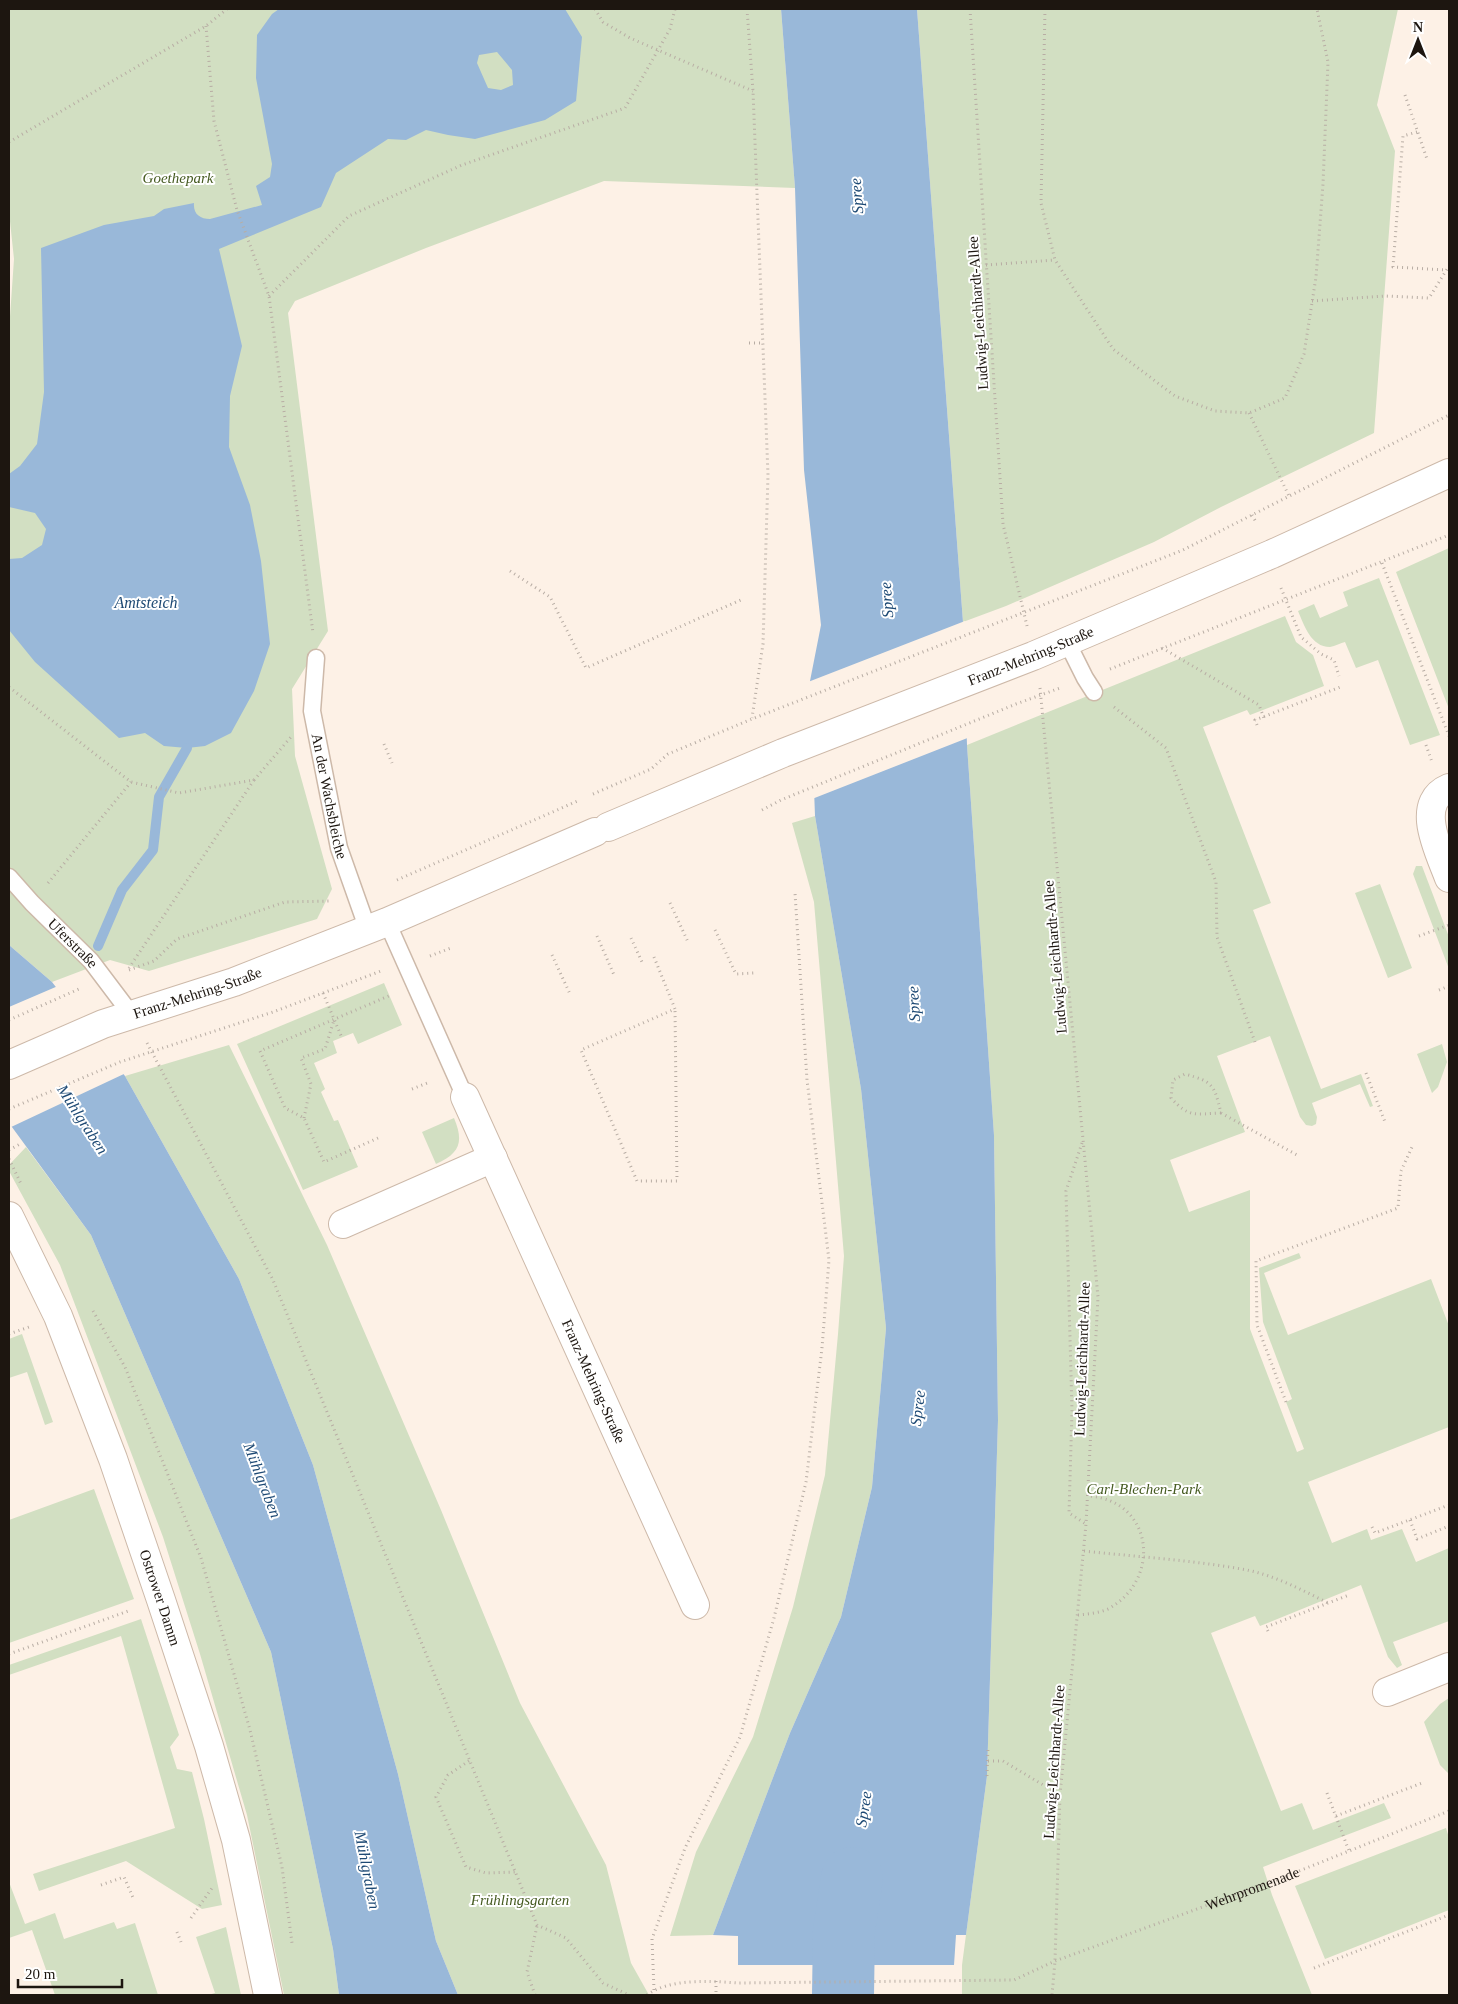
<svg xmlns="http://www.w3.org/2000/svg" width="1458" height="2004" viewBox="0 0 1458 2004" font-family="'Times New Roman',serif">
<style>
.green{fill:#d2dfc2}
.water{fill:#99b8d9;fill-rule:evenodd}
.pier{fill:#fdf1e6}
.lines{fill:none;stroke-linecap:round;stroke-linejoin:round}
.stream{stroke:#99b8d9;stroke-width:10}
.river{stroke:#99b8d9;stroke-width:62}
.service-casing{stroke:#cdb9a9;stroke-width:19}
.minor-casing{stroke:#cdb9a9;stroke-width:30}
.secondary-casing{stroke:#cdb9a9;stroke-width:30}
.path{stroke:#b8ada4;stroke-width:3;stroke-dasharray:1 4;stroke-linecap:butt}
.service{stroke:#fff;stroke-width:16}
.minor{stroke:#fff;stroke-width:28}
.secondary{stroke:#fff;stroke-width:28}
.labels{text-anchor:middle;stroke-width:4;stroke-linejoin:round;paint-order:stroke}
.park-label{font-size:15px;font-style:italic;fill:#465b21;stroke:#fff}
.street-label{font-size:15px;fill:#1d1610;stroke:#fff}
.water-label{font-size:16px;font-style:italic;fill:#1d4974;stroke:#fff}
</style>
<rect width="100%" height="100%" fill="#fdf1e6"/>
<path class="green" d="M9,9H781L795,188L604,181L426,248L295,301L288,313L328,631L292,689L295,756L332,889L317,919L149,971L110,960L52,982L9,945V331L14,259L9,212Z
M917,9H1398L1377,105L1395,151L1374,433L1221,507L1154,542L1006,606L963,622Z
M1449,548V709L1396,572Z
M1379,578L1440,735L1410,745L1378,660L1356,668L1345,642C1341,643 1335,646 1330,647C1311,647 1304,625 1298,611L1314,604L1320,618L1348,606L1343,592Z
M1285,616L1296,642L1313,655L1324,686L1250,715L1247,710L1203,727L1271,903L1253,910L1321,1089L1361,1074L1373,1106L1370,1107L1360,1084L1312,1103L1317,1117L1316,1124L1312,1126L1306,1125L1300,1117L1270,1036L1217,1056L1245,1132L1170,1160L1189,1212L1250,1190V1329L1297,1452L1304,1449L1286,1402L1292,1399L1263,1322L1259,1268L1299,1253L1301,1258L1264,1273L1288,1335L1431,1279L1449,1326V1427L1308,1482L1332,1543L1367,1529L1371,1540L1402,1529L1416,1562L1449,1548V1621L1393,1642L1402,1665L1397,1668L1388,1657L1361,1585L1260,1626L1255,1616L1211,1633L1281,1811L1302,1803L1313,1830L1384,1803L1391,1818L1263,1867L1272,1895L1312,1995H962V1965L987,1776L998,1420L994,1135L967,745Z
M815,816L861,1089L886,1328L872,1487L841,1617L790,1733L713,1935L670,1936L696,1852L753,1737L793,1607L825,1475L838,1334L844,1256L814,902L792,823Z
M1416,866H1422L1449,937V969L1413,874Z
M1380,884L1412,968L1388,978L1355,893Z
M384,983L402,1025L358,1044L353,1033L333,1041L337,1053L314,1063L325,1089L321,1092L334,1121L338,1120L358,1167L303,1190L237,1044Z
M1442,1044L1447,1062L1438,1087L1432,1093L1417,1054Z
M229,1045L327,1245L441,1510L520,1703L606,1865L631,1963L649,1995H458L436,1941L398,1774L313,1465L239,1279L125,1076Z
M454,1118C464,1142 460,1153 436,1164L422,1132Z
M26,1147L91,1235L271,1652L333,1949L339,1995H284L247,1815L200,1654L163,1537L60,1265L9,1171V1165Z
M22,1334L53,1422L45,1425L27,1372L9,1378V1339Z
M94,1489L134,1599L9,1643V1520Z
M141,1619L179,1735L170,1747L177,1769L192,1772L204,1819L222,1905L202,1909L126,1861L39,1891L33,1874L175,1828L121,1636L9,1675V1665Z
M1449,1698V1774L1440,1765L1424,1722L1440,1704Z
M1446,1828L1449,1838V1910L1325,1959L1295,1886Z
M9,1882L25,1924L55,1913L64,1939L114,1922L117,1929L135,1923L158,1995H55L32,1930L9,1938Z
M226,1927L241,1995H208L215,1993L196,1937Z"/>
<path class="water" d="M279,9H565L582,37L576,101L545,120L475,139L448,135L426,130L406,140L388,139L336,173L321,207L219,249L242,346L230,396L229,447L250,505L261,561L270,644L254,691L231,733L205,746L187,748L164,746L145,733L119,738L35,662L9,630V559L22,558L42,545L46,529L35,513L9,507V474L20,466L37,444L44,392L41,248L104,225L154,216L164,209L194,203C193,214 200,219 210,219L262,205L256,186L270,177L272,164L256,78L257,35L272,14ZM497,52L512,70L513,85L501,90L488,88L477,63L479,55Z
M781,9H917L963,622L967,745L994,1135L998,1420L987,1776L966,1935H956L954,1965H738V1936L713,1935L790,1733L841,1617L872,1487L886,1328L861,1089L815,816L810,681L821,625L804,470L795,188Z
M9,945L52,982L125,1076L239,1279L313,1465L398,1774L436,1941L458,1995H339L333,1949L271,1652L91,1235L9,1123Z"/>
<path class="pier" d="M965,621L970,737L812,799L808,682Z
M58,986L126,1073L9,1128V1007Z
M738,1965H957L954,1968H738Z"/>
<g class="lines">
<path class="stream" d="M98,946L122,890L153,850L159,797L187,748"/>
<path class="river" d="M843,1995L844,1930L852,1878"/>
<defs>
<g id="service">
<path d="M1067,642L1085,678L1094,692"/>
<path id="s2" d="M316,658L312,711L339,848L368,930"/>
<path id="s3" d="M9,877L32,903L91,961L131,1014"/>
<path d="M387,922L465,1097"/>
</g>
<g id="minor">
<path d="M1449,788C1413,803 1440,853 1449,878"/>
<path id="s4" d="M465,1097L695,1605"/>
<path id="s5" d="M9,1216L58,1316L113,1459L161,1600L209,1746L236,1840L268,1995"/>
<path d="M343,1224L493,1158"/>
<path d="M1387,1692L1449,1667"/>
</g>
<g id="secondary">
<path id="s6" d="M608,827L783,753L1033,656L1272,554L1449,473"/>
<path id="s7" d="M9,1065L103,1024L234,982L387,922L595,832"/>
</g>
</defs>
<use href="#service" class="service-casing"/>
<use href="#minor" class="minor-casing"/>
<use href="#secondary" class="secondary-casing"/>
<g class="path">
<path d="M595,9L603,22L630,38L753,91"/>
<path d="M747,9L753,91L768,475L763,644L752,718"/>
<path d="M970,9L1003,524L1027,626"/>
<path d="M1045,9L1041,203L1055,260L1113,349L1175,396L1215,411L1249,413L1285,398L1304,354L1316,277L1323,184L1328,62L1317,9"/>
<path d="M206,26L214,121L237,210L269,296L313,633"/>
<path d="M1405,95L1427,159"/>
<path d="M1417,132L1403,136L1393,267L1447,270"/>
<path d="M9,142L206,26L227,9"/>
<path d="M986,265L1055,260"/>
<path d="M269,296L349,216L462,165L625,108L670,29L675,9"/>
<path d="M1312,301L1385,296L1429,298L1449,266"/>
<path d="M749,343H763"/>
<path d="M1249,413L1289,496"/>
<path d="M1252,515L1256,522"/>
<path d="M1382,563L1449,736"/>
<path d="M510,571L550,597L586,668L743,599"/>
<path d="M1281,588L1301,637L1321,654L1334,660L1339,676"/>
<path d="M1162,648L1259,705L1264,718"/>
<path d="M1110,669L1449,535"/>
<path d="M9,687L131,782L179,793L254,780L129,968"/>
<path d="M1040,688L1098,1297L1086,1524L1060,1795L1055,1961L1052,1995"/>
<path d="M1114,707L1166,748L1216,882L1217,937L1255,1042"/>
<path d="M1257,725L1255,720L1343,686"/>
<path d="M384,744L392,763"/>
<path d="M1426,745L1432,762"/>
<path d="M254,780L291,737"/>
<path d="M593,794L651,769L668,754L752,719L1183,550L1449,415"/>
<path d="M762,810L781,800L1016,704L1060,688"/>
<path d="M397,880L580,800"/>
<path d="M48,883L131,782"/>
<path d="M670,903L688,942"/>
<path d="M715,930L736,974L754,973"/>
<path d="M597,936L614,975"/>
<path d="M1419,936L1449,925"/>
<path d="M631,938L642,962"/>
<path d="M552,955L570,994"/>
<path d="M430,956L451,948"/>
<path d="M654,957L675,1009L581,1050L637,1181H677L675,1009"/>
<path d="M129,970L154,961L177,939L285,902L331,901"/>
<path d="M1439,990L1449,986"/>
<path d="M323,993L342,1038"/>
<path d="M9,1020L79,989"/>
<path d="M147,1043L273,1280L537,1925L566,1938L603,1983L629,1995"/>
<path d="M1366,1073L1385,1122"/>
<path d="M412,1089L430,1082"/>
<path d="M9,1109L120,1062L273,1012L381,971"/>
<path d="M1221,1113C1195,1114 1189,1118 1171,1098L1173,1080L1185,1074C1213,1082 1214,1084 1221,1113L1297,1155"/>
<path d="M304,1118L311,1084L301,1058L325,1049L334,1020"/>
<path d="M378,1138L324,1162L304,1118L285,1108L260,1051L391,995"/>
<path d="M1082,1143L1066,1191L1072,1411L1069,1513L1086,1524"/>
<path d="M9,1150L22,1143"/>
<path d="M9,1159L22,1186"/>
<path d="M93,1311L125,1367L201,1558L250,1730L282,1867L292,1943"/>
<path d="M9,1334L29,1327"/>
<path d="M1286,1402L1257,1325L1256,1261L1398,1208L1401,1171L1412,1147"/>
<path d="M1410,1520L1417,1539L1449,1526"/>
<path d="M1372,1527L1375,1533L1449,1505"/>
<path d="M1084,1551C1138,1557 1193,1560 1247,1570C1276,1576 1302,1590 1328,1603"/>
<path d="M1078,1615C1088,1614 1099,1613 1108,1609C1162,1580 1154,1500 1088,1496"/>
<path d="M1268,1631L1266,1627L1349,1595"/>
<path d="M9,1654L131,1610"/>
<path d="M469,1761L448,1775L436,1797L466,1867L486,1873L515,1872"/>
<path d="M988,1761H1003L1060,1795"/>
<path d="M987,1776L988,1747"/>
<path d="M1327,1793L1349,1851"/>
<path d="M1336,1816L1422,1783"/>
<path d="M101,1885L124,1877L134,1900"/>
<path d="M191,1918L212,1888"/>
<path d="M177,1932L181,1942"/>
<path d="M1314,1968L1449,1915"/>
<path d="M716,1981V1995"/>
<path d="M654,1990L652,1939L685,1848L740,1737L774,1618L806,1482L822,1348L829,1260L807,1080L795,893"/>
<path d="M535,1995L527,1972L537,1926"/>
<path id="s1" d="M647,1995C670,1978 711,1981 738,1983L1014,1980L1055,1961L1279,1879L1449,1811"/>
</g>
<use href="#service" class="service"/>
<use href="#minor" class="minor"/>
<use href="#secondary" class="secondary"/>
</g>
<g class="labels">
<g class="park-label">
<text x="178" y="183">Goethepark</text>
<text x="1144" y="1494">Carl-Blechen-Park</text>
<text x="520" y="1905">Frühlingsgarten</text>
</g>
<g class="street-label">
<text transform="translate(978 313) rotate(-94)" y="5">Ludwig-Leichhardt-Allee</text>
<text dy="5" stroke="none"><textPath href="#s6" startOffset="456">Franz-Mehring-Straße</textPath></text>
<text dy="5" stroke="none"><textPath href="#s2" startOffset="140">An der Wachsbleiche</textPath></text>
<text dy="5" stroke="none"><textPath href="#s3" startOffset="92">Uferstraße</textPath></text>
<text transform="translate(1055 957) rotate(-95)" y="5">Ludwig-Leichhardt-Allee</text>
<text dy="5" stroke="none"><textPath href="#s7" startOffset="202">Franz-Mehring-Straße</textPath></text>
<text transform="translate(1082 1359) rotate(-88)" y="5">Ludwig-Leichhardt-Allee</text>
<text dy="5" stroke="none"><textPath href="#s4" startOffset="312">Franz-Mehring-Straße</textPath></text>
<text dy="5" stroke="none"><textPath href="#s5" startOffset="411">Ostrower Damm</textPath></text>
<text transform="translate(1054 1762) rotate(-86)" y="5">Ludwig-Leichhardt-Allee</text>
<text dy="5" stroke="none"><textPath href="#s1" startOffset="625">Wehrpromenade</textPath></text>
</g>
<g class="water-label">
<text transform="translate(856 196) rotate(-94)" y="6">Spree</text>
<text transform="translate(886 600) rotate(-94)" y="6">Spree</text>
<text x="146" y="608">Amtsteich</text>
<text transform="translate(913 1004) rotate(-93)" y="6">Spree</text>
<text transform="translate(83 1119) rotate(57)" y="6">Mühlgraben</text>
<text transform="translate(917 1408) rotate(-83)" y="6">Spree</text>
<text transform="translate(263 1480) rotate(69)" y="6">Mühlgraben</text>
<text transform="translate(863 1809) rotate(-81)" y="6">Spree</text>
<text transform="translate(368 1870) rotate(79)" y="6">Mühlgraben</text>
</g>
</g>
<rect width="1458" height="2004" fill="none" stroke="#1d1610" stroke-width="20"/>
<g transform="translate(1418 40)" stroke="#ffffff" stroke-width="4" paint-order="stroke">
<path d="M0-4L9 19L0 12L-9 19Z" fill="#1d1610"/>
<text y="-8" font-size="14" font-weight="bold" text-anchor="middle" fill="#1d1610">N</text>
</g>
<path d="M18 1979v8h104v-8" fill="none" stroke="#1d1610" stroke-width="2.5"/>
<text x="25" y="1979" font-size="15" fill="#1d1610" stroke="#ffffff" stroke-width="4" paint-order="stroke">20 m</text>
</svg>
